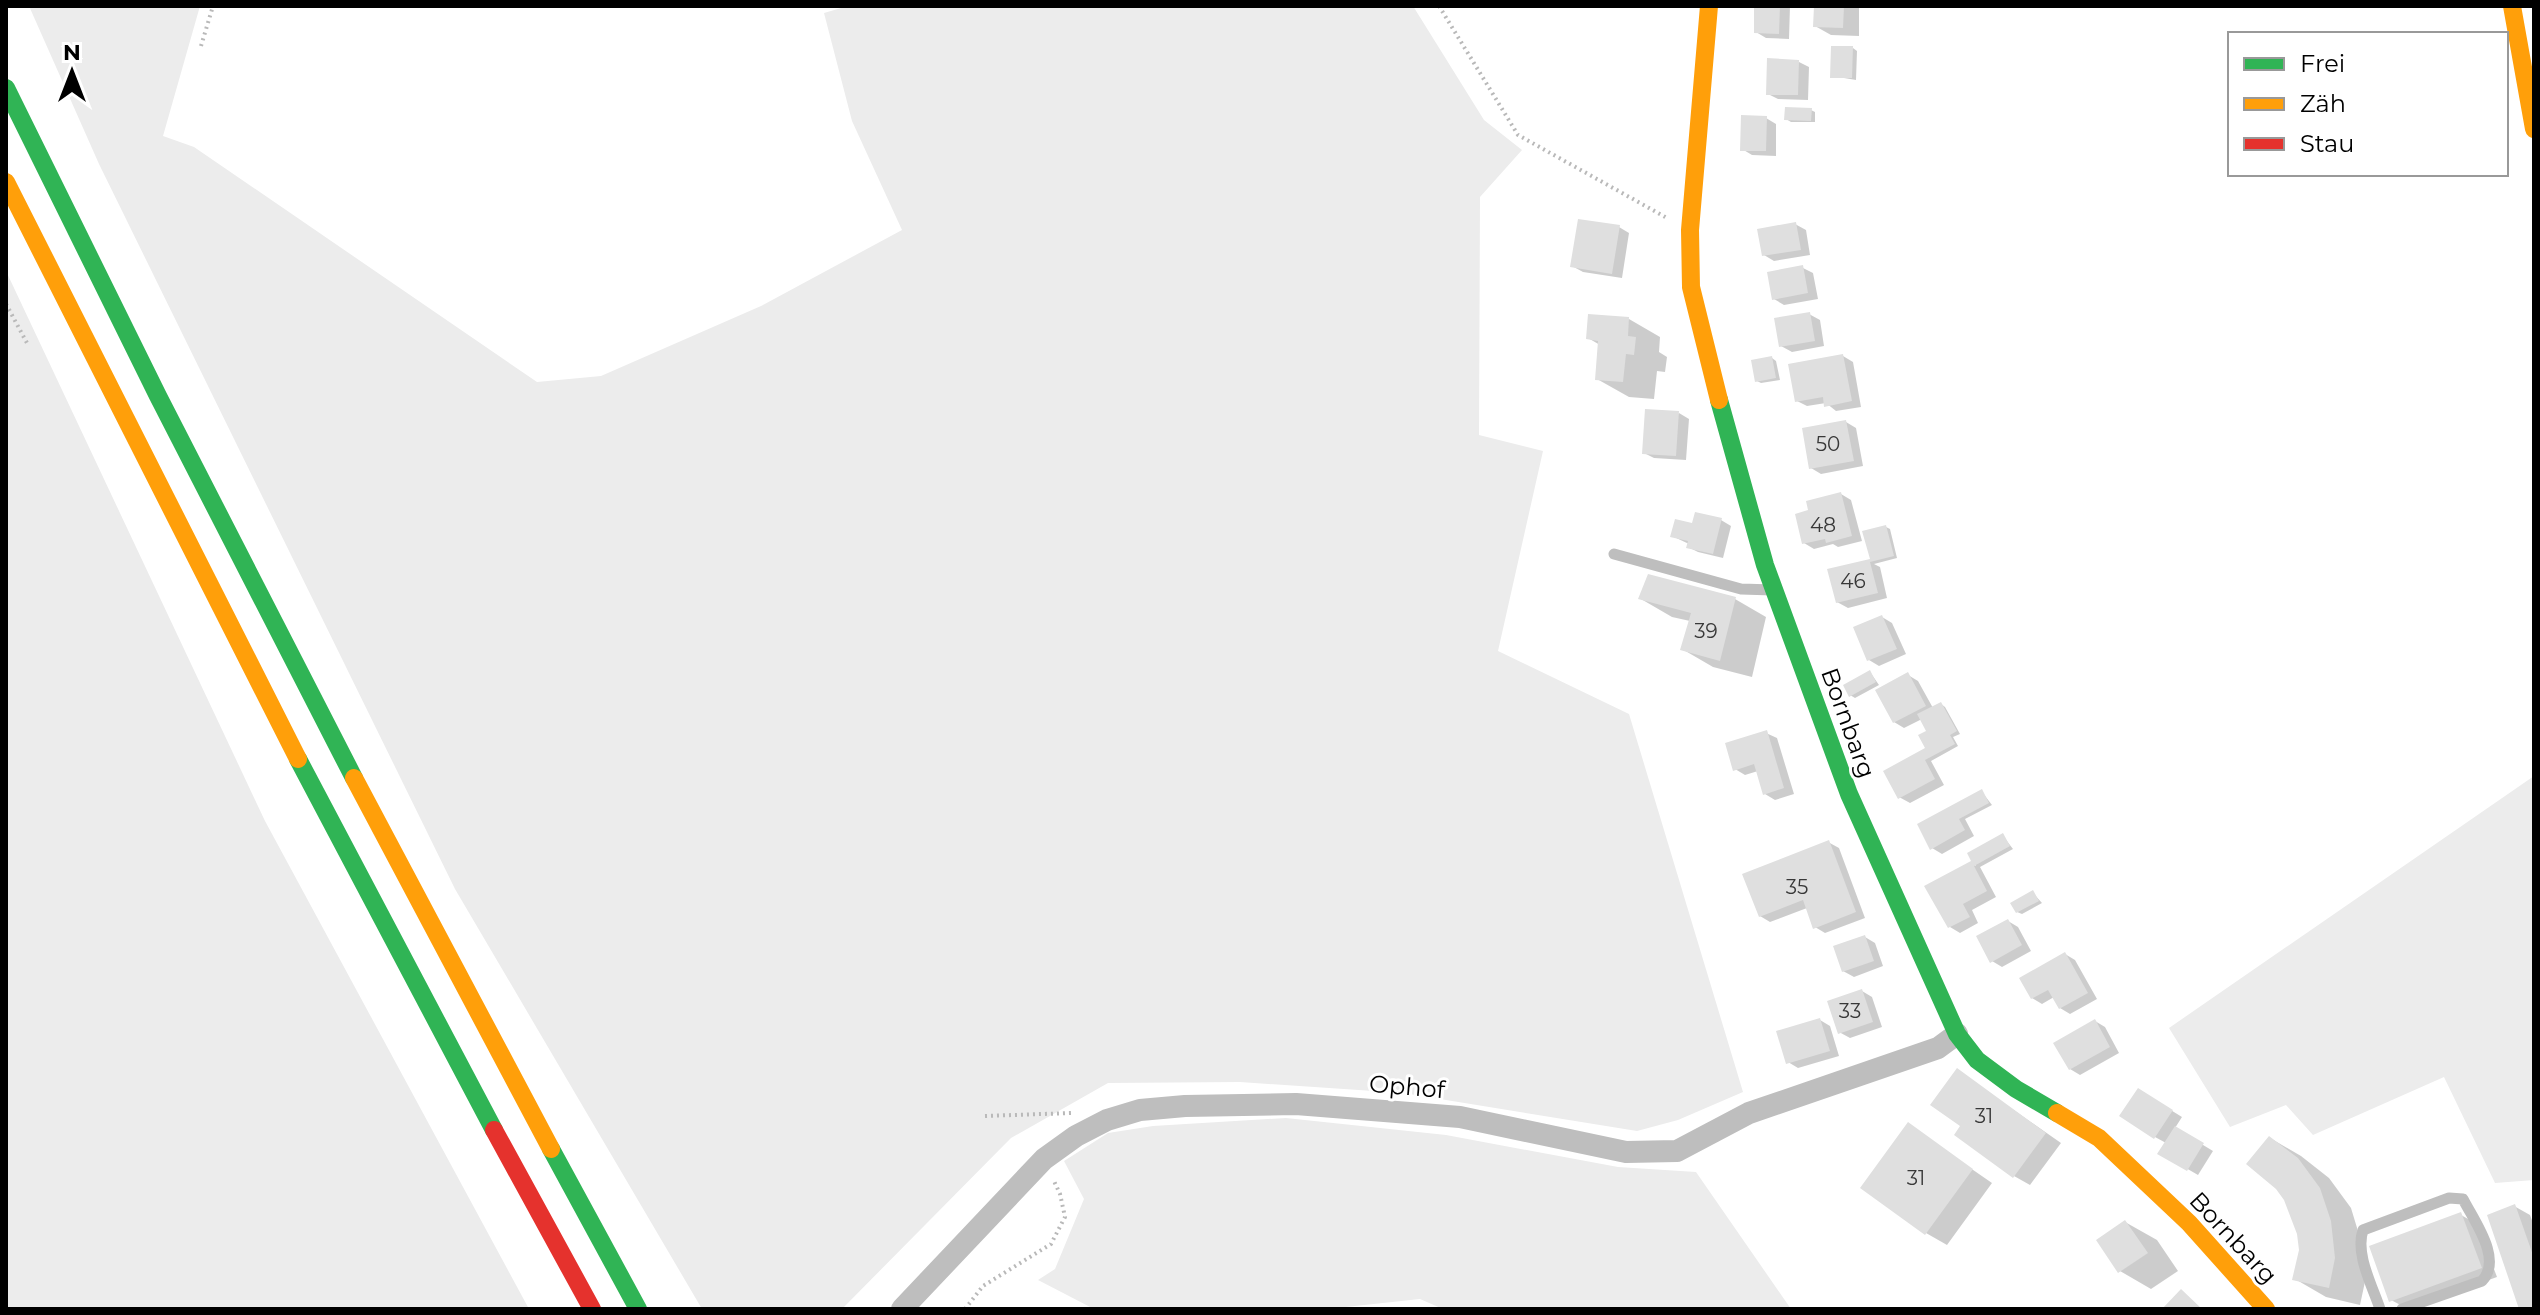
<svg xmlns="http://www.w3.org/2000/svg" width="2540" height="1315" viewBox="0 0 2540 1315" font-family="Montserrat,sans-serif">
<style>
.green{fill:#ececec}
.shadow{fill:#0003}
.building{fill:#dfdfdf}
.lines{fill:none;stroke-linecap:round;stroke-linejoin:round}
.path{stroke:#b9b9b9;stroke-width:4;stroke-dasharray:2 4;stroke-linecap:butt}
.lane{stroke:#bebebe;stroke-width:11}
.street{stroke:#bebebe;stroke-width:22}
.fast{stroke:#30b455;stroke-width:18}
.slow{stroke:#ff9f0a;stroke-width:18}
.jam{stroke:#e5322d;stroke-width:18}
.labels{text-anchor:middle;stroke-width:6;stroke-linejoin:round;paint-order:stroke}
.number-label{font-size:20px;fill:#383838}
.street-label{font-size:24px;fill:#000;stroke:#fff}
</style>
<rect width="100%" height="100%" fill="#fff"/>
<path class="green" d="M29,6H200L163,136L194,147L537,382L601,376L761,306L902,230L852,121L824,13L848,6H1413L1484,120L1522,150L1480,197L1479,435L1543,451L1498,651L1629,714L1743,1092L1678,1120L1637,1131L1403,1093L1240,1082L1108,1083L1011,1138L842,1309H702L455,889L99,164Z
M6,271L265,821L529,1309H6Z
M2534,776V1180L2495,1183L2444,1077L2313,1135L2286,1105L2230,1127L2169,1028Z
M1286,1118L1446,1135L1618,1167L1696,1172L1791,1309H1443L1420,1299L1327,1309H1094L1038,1280L1055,1269L1084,1199L1064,1161L1108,1133L1153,1126Z"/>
<path class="shadow" d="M1756,6H1790L1789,39L1766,38L1756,32Z
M1816,6H1859V36L1831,35L1815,26Z
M1853,48L1857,51L1856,80L1832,76Z
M1799,62L1809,67L1808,100L1778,99L1768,94Z
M1811,110L1815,112V122H1791L1786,119Z
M1766,118L1776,124V156L1752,155L1742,149Z
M1795,224L1806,230L1810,255L1774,261L1764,255Z
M1619,227L1629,233L1622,278L1583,272L1572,266Z
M1803,268L1813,273L1818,299L1784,305L1774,299Z
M1809,314L1820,320L1824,346L1792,352L1781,346Z
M1629,319L1660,337L1659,352L1667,357L1665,372L1657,371L1654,399L1629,397L1597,379L1600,345L1588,338Z
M1843,356L1853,362L1861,407L1836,411L1826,403L1807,406L1797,401Z
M1772,358L1776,361L1780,380L1761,383L1757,381Z
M1679,413L1689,419L1686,460L1654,458L1644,453Z
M1846,422L1856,428L1863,466L1821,474L1811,468Z
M1841,494L1851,500L1862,541L1838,547L1833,544L1814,549L1804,543Z
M1721,520L1731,526L1723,558L1698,552L1688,547L1689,544L1672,536L1694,526Z
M1886,527L1890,529L1897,558L1874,564L1880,567L1887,598L1848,608L1837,602L1829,571L1872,560Z
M1641,599H1735L1766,617L1752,677L1713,667L1682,649L1690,621L1672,617Z
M1882,617L1892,623L1906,654L1879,666L1869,660Z
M1870,672L1879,685L1855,698L1850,695Z
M1908,675L1918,681L1933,708L1941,704L1945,707L1960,734L1953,737L1958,746L1931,761L1944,785L1910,803L1899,797L1928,749V732L1922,719L1904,728L1894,722Z
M1766,733L1777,738L1794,794L1775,800L1765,794L1758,771L1745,775L1735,769Z
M1982,792L1992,805L1965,819L1974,836L1942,854L1932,848Z
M2003,836L2013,849L1980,867L1996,897L1972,910L1978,923L1960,933L1950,927L1971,863L1976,866L1969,854Z
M1828,842L1839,848L1865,918L1825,933L1815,927L1807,908L1770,922L1760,916Z
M2033,893L2042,903L2022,914L2017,912Z
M2008,921L2018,927L2031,951L2002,967L1992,961Z
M1865,937L1875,943L1883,966L1854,977L1843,971Z
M2065,954L2075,960L2097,999L2070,1014L2060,1008L2054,997L2042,1004L2032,998Z
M1862,991L1872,997L1882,1027L1850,1038L1839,1032Z
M1820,1020L1830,1026L1839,1056L1798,1068L1788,1062Z
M2095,1021L2105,1027L2119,1053L2080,1075L2070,1069Z
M1958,1071L2061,1143L2030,1185L2014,1176Z
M2148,1096L2182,1117L2175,1128L2213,1151L2198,1175L2160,1153L2166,1143L2155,1137Z
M1908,1125L1992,1183L1947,1245L1926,1233Z
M2270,1138L2301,1156L2329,1178L2351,1208L2361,1241L2366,1277L2360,1305L2326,1297L2295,1279L2301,1250L2299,1234Z
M2514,1206L2530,1215L2534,1226V1309H2521Z
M2461,1215L2477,1224L2497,1277L2408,1309L2391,1300Z
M2125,1222L2157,1240L2178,1271L2151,1289L2120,1271Z"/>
<path class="building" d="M1754,6H1780L1779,34L1754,33Z
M1814,6H1844L1843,28L1813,27Z
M1831,46H1853L1852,78H1830Z
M1767,58L1799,60L1798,95H1766Z
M1785,107L1812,108L1811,121L1784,120Z
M1741,115L1767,116L1766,151H1740Z
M1578,219L1620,225L1612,274L1570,267Z
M1796,222L1801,250L1762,256L1757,229Z
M1803,265L1808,293L1772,300L1767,272Z
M1810,312L1815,341L1779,347L1774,318Z
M1588,314L1629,317L1628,336L1636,337L1634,355L1626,354L1623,382L1595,380L1598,341L1586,339Z
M1843,354L1852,401L1824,407L1823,397L1795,402L1788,364Z
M1772,356L1776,378L1755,382L1751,360Z
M1645,409L1679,411L1676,456L1642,454Z
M1846,420L1854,461L1809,469L1802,428Z
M1841,492L1852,536L1826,543L1825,539L1802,544L1795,514L1808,510L1806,501Z
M1695,512L1722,518L1713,554L1686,548L1688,541L1670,537L1675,519L1692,523Z
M1886,525L1894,556L1870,562L1878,593L1836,603L1827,569L1870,559L1862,531Z
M1648,574L1736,597L1720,661L1680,650L1691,613L1638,599Z
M1882,615L1897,649L1867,661L1853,627Z
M1870,670L1876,682L1849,697L1843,685Z
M1908,672L1926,706L1893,723L1875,690Z
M1941,702L1957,731L1950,735L1955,744L1925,760L1935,779L1898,799L1883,771L1925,748L1918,735L1926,731L1917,714Z
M1767,730L1784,788L1763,795L1754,764L1733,771L1725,743Z
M1982,789L1989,803L1959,819L1965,830L1930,850L1917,824Z
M2003,833L2010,846L1974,866L1987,891L1963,904L1970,917L1948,928L1924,886L1971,861L1967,853Z
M1829,840L1856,912L1813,929L1803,900L1759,917L1742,874Z
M2033,890L2039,901L2016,913L2010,903Z
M2008,919L2022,945L1990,963L1976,936Z
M1865,935L1874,961L1842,972L1833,946Z
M2065,952L2088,993L2059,1009L2048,990L2031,999L2019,978Z
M1862,989L1873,1022L1838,1034L1827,1001Z
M1820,1018L1830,1051L1786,1064L1776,1031Z
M2095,1019L2110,1047L2069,1070L2053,1043Z
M1957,1068L2046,1133L2013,1178L1954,1135L1960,1126L1930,1105Z
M2138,1088L2173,1110L2154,1139L2119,1116Z
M1908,1122L1973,1169L1925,1235L1860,1188Z
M2175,1126L2204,1143L2187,1171L2157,1154Z
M2269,1136L2298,1158L2320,1188L2331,1221L2335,1258L2329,1288L2292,1280L2299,1250L2297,1234L2284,1200L2276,1189L2246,1164Z
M2515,1204L2534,1258V1309H2519L2487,1215Z
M2461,1212L2482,1268L2389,1302L2369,1246Z
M2125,1220L2148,1253L2118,1273L2096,1240Z
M2181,1289L2202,1309H2162Z"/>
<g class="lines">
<path class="path" d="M1439,6L1518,135L1667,218
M201,46L213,6
M6,304L27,343
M985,1116L1071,1113
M965,1309L983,1286L1051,1244L1065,1217L1060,1194L1054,1181"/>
<path class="lane" d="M1614,554L1741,589L1773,590
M2380,1309C2372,1285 2355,1254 2363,1230L2449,1198L2463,1199C2474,1221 2503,1259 2482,1281L2402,1309"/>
<path class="street" d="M902,1309L1044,1159L1076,1136L1107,1120L1140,1110L1185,1106L1296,1104L1460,1117L1626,1152L1677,1151L1749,1113L1938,1048L1957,1034"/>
<path class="fast" d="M6,88L158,396L354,778
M1719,400L1765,565L1849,794L1957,1034L1977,1060L2016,1089L2057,1113
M298,759L494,1130
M551,1149L638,1309"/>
<path class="slow" d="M1709,6L1690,230L1691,287L1719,400
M2512,6L2534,129
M6,182L298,759
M354,778L551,1149
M2057,1113L2099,1138L2189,1223L2266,1309"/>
<path class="jam" d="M494,1130L592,1309"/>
</g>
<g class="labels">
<g class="number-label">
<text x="1828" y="451">50</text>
<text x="1823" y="532">48</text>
<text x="1853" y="588">46</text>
<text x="1706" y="638">39</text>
<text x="1797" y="894">35</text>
<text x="1850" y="1018">33</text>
<text x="1984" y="1123">31</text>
<text x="1916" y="1185">31</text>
</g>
<g class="street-label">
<text transform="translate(1848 723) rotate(70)" y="8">Bornbarg</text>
<text transform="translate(1407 1087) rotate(5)" y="8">Ophof</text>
<text transform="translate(2233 1238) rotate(47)" y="8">Bornbarg</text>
</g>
</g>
<rect width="2540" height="1315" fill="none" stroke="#000000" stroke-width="16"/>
<rect x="2228" y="32" width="280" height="144" fill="#ffffff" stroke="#999999" stroke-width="2"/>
<rect x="2244" y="58" width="40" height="12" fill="#30b455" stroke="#999999" stroke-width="2"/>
<text x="2300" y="72" font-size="24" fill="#000000">Frei</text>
<rect x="2244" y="98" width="40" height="12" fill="#ff9f0a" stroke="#999999" stroke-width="2"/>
<text x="2300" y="112" font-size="24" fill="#000000">Zäh</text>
<rect x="2244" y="138" width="40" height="12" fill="#e5322d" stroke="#999999" stroke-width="2"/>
<text x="2300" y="152" font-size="24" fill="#000000">Stau</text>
<g transform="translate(72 72)" stroke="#ffffff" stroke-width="6" paint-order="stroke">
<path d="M0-6L14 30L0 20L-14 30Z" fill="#000000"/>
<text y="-12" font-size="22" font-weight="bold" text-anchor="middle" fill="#000000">N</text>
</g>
</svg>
